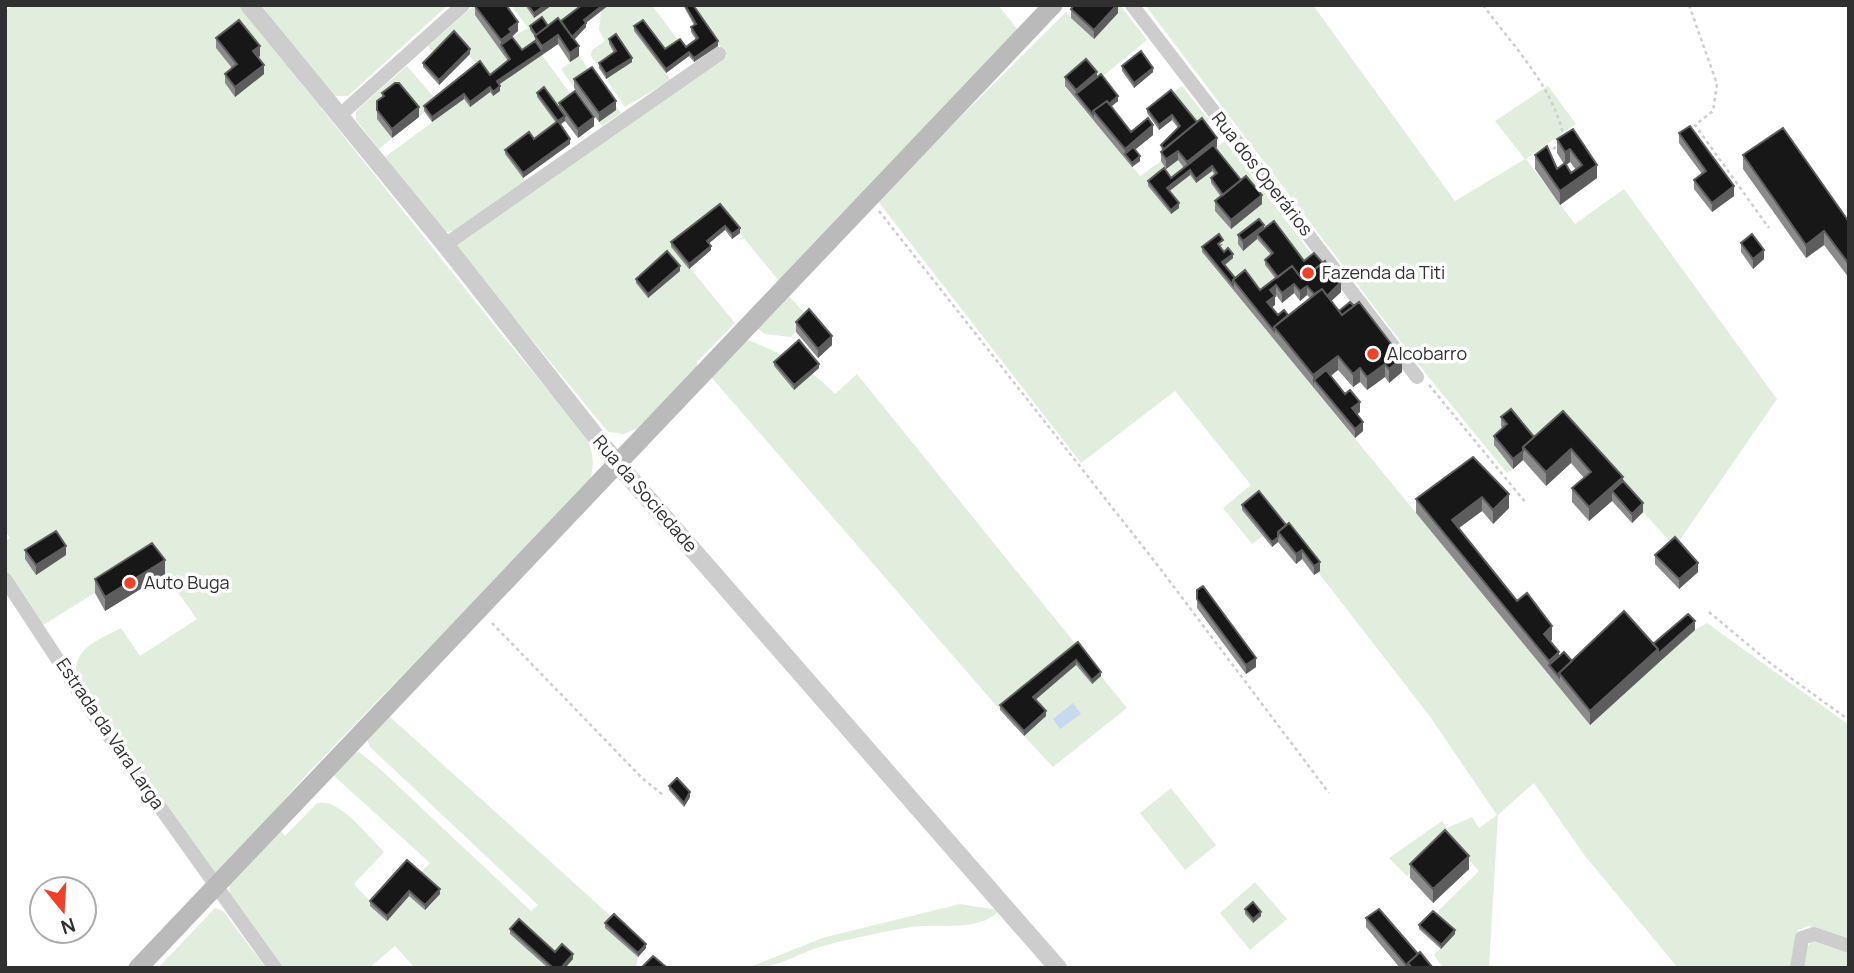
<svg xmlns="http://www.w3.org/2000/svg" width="1854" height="973" viewBox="0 0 1854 973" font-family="Manrope,sans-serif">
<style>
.green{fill:#e2eedd;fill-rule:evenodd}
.water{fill:#c8d8ef}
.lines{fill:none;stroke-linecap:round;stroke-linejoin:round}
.path{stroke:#cdcdcd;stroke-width:2.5;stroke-dasharray:3.5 3.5;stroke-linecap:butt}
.minor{stroke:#cdcdcd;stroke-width:14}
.tertiary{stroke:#cdcdcd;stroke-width:18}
.secondary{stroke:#bababa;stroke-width:19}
.wall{fill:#8b8b8b;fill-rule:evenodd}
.shaded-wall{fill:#5d5d5d}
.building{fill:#171717;stroke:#5d5d5d;stroke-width:2}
.poi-dot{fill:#f24027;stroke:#fff;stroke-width:2.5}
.labels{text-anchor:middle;stroke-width:7;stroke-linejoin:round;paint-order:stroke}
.street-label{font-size:18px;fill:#303030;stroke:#fff}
.poi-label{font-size:18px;fill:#303030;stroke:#fff;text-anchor:start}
</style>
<rect width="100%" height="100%" fill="#fff"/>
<path class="green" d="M13,5H239L502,335L585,434C593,451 595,462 590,481L309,772L218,874L212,872L76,673C75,646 101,639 121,628L140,656L197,619L152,557L45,624L41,623L5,573V541L10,538L5,531V11ZM65,555L36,574L26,559Z
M261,5H448L348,96H333Z
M474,5H489L476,16L511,63L490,79L469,55L434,53L428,46Z
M511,5H588L551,33L531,30L538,42L522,55L509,38L528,28Z
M609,5H652L680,43L665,54L635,31L671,80L625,107L606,79L616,56L599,68L591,56L592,50L605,41L599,30L601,11Z
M689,5H998L1019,31L779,281L720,209L672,246L735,323L697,362V368L638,428L624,434L608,432L458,250L457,242L727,56Z
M1110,5H1120L1147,40L1097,81L1065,87L1140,176L1161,161L1167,168L1178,160L1187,171L1167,193L1190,175L1196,183L1212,171L1217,178L1246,186L1213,150L1225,141L1314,257L1304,266L1273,226L1243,250L1257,239L1273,258L1265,265L1280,284L1260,299L1237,286L1202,252L1590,725L1695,630L1707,623L1849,725V942L1809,926L1798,930L1792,968H1678L1585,856L1534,783L1498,815L1489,968H1443L1434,955L1454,934L1433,916L1479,871L1449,838L1407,876L1389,858L1442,821L1447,828L1472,817L1479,828L1497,815L1431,718L1259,496L1263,536L1252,544L1223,508L1251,485L1175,391L1081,463L877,200L1066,12L1094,39Z
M1145,5H1313L1455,201L1525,159L1495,121L1548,86L1576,124L1526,159L1575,224L1624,189L1777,399L1675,547L1563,425L1537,449L1507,434L1513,469L1507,473L1413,358Z
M542,55L575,100L559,112L537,97L558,126L506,154L527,183L455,231L445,232L385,157L464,99L470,106L490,92L493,96L500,91L497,86Z
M579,56L621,113L602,126L599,122L616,110L591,76L574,88L561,69Z
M407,66L437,101L419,117L399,93L392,138L379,149L356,120V111Z
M1182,86L1210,121L1199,129L1171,94Z
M789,296L809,318L791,337L765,334L758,329Z
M748,340C785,355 806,364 835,394L857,374L1078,647L1000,710L711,377Z
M1076,665L1092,684L1101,676L1127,708L1053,767L1024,736L1046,716L1033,702Z
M388,715L614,919L638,957L636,968H565L572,959L548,968H415L395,946L369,968H283L230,896L229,883L279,829L285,836L316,804C336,794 370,838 384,852L354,884L387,920L409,896L426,910L440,894L418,875L430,863L333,775L354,753L359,752L379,768L531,911L538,905L370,747L367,739Z
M1171,788L1216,845L1185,870L1140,813Z
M1255,882L1287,919L1250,950L1220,913Z
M960,904L999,910C981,933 936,923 911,927C881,932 849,939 820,947C791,956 780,968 748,968L822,938Z
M215,908L223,911L266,968H158Z
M1812,941L1849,953V968H1802L1806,948Z"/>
<path class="water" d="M1073,703L1081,714L1060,729L1053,719Z"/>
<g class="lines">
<path class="path" d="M1483,5C1514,47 1553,86 1564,138
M1689,5L1717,84L1713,111L1695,125L1769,228
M1553,149L1559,145
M879,211L1159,567L1329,793
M1429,385L1526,503
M1709,612L1770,663L1849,720
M492,623L642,778L663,795"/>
<path class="minor" d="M1132,5L1417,377
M339,116L463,5
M445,245L719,54
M5,579L94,715L275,968
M1797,968L1802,938L1814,934L1849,946"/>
<path class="tertiary" d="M249,5L447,247L616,462L1058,968"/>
<path class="secondary" d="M138,968L1053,5"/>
</g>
<path class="wall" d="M525,5H552L534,18Z
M683,5H693L718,46L694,62L689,56L666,73L634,31V26L665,49L686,47L696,40L691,32V27L694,25Z
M1118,5V13L1094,39L1071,18V9Z
M475,6L518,31L512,37L522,50L535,41V37L530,30V26H549L561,21L586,23V27L574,40L579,56L570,62L558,44L499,84L500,91L493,96L490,92L470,107L464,99L432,122L424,111V106L490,75L508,61L475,15Z
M216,38L260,56L258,57L264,74L235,97L225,83V74L232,68L216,48Z
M609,39L632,62L606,79L599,68V63L614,53L609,44Z
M470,54L439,85L423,67V63Z
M1122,66L1153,72L1134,88L1122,71Z
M1065,77H1097L1118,101L1111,107L1131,132L1153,135L1135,150L1140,161L1132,167L1065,86Z
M574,79L616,110L599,122L574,88Z
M1171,90L1217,147L1216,148L1241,180L1262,204L1231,229L1215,211V201L1221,197L1211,183V178L1215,175L1212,171L1196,183L1190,175L1169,191L1179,208L1171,214L1148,186V181L1171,178L1184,168L1178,160L1166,169L1161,161V152L1162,151L1161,145L1178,128L1172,120L1159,130L1147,113V109Z
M382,93L419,117L392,138L377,119V110L382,97Z
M537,93L559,107V103L594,126L578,138L565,121L560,125L570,144L523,178L505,154V150L534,139L556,123L537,97Z
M1573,129L1597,178L1560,205L1535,169V155L1557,169L1564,164L1557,153V139ZM1570,162L1576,170L1571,173L1566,165Z
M1679,133L1734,196L1712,212L1694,189V180L1702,174L1679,143Z
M1743,155L1849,222V278L1824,245L1806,258L1743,169Z
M720,204L740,233L732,239L725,230L709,243L711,250L689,269L671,247V242Z
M1264,230L1341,292L1331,301L1339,311L1402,372L1389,383L1385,377L1367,390L1360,382L1353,387L1338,370L1331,376L1345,394L1360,412L1357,414L1363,431L1355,438L1202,252V247L1223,244L1220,247L1224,252L1233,258L1225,265L1235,278L1260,290L1275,278L1265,265V260L1271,255L1257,239L1243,251L1238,244V235ZM1294,293L1300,301L1307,295L1310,298L1288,315H1278L1271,307L1275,305V296L1276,295L1282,303Z
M1741,243L1764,259L1753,269L1741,252Z
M680,271L648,298L636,283V279Z
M796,322L832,345L818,358L796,332Z
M774,362L819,368L794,390L774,366Z
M1563,411L1623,481L1643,512L1632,523L1612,501L1589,521L1572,502V488L1584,478L1571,463L1546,486L1523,460L1513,469L1494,445V436L1503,428L1501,426V417L1534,437Z
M1473,457L1509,508L1493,524L1482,511L1459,528L1517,601L1552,640L1550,641L1559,657L1572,661L1653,644L1695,630L1590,725L1416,513V499Z
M1259,491L1320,571L1314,575L1302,559L1296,564L1278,542L1272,547L1242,510V505Z
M25,550L66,555L36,575L25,559Z
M1655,555L1698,572L1679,589L1655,564Z
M165,574L105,611L95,593V579Z
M1197,590L1256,667L1246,674L1197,608Z
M1078,642L1101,676L1092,684L1076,665L1035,699L1046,716L1024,736L1000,710V705Z
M669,786L690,797L684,807L669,790Z
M407,860L440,894L425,910L409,896L387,921L370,906V901Z
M1410,864L1469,869L1433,903L1410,878Z
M1245,909L1261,916L1253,923L1245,914Z
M1366,918L1418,954L1433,968H1400L1366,927Z
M605,923L646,948L638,957L605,928Z
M1419,925L1455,934L1441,949L1419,929Z
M510,929L555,952L573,959L565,968H548L510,934Z"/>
<path class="shaded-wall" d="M545,5H552L534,18V13Z
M603,5H609L586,23V27L570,44V39L584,20Z
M1117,5H1118V13L1094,39V30Z
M518,22V31L512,36V41L501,45V40L509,29Z
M558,35V44L497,86V81L542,51V46Z
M718,41V46L694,62V58Z
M260,46V56L253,61V51Z
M579,46V56L570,62V53Z
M470,49V54L439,85V80Z
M689,52V56L666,73V69Z
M632,58V62L606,79V74Z
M264,65V74L235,97V87Z
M1153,68V72L1134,88V83Z
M1097,72V81L1076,94V90Z
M500,86V91L493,96V92Z
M490,87V92L470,107V102Z
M464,94V99L432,122V117Z
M1118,96V101L1098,117L1096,114Z
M616,101V110L599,122V113Z
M419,107V117L392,138V129Z
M1172,115V120L1159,130V125Z
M565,116V121L558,126V121Z
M594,117V126L578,138V129Z
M1153,125V135L1127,156L1125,154V149Z
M1217,138V147L1187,171V162Z
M570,139V144L523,178V173Z
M1570,149V162L1565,166V152Z
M1178,151V160L1166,169V159Z
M1140,156V161L1132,167V163Z
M1597,165V178L1560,205V191Z
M1212,166V171L1196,183V179Z
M1190,170V175L1167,193V188Z
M1734,186V196L1712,212V203Z
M1262,195V204L1231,229V220Z
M1179,203V208L1171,214V210Z
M1264,225V234H1257V239L1243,251V241Z
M725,226V230L707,245V241Z
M740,228V233L732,239V234Z
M1824,231V245L1806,258V245Z
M711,246V250L689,269V264Z
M1764,250V259L1753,269V259Z
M1233,254V258L1222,267V262Z
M680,266V271L648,298V294Z
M1341,282V292L1325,307V298Z
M1294,284V293L1282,303V293Z
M1276,285V295L1273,296H1275V305L1267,311V302L1270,290Z
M1307,286V295L1300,301V291Z
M832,336V345L818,358V349Z
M1338,356V370L1318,385L1314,380L1313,389V375Z
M1402,358V372L1389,383V369Z
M819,364V368L794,390V385Z
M1385,364V377L1367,390V377Z
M1360,368V382L1353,387V374Z
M1360,402V412L1352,418V408Z
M1363,422V431L1355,438V429Z
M1571,449V463L1546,486V472Z
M1523,451V460L1513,469V459Z
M1623,477V491H1612V501L1589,521V507Z
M1509,494V508L1493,524V510Z
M1482,497V511L1452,533V520Z
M1643,503V512L1632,523V514Z
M1278,537V542L1272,547V542Z
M66,546V555L36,575V565Z
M1302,550V559L1296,564V554Z
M165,560V574L105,611V597Z
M1320,562V571L1314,575V566Z
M1698,563V572L1679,589V579Z
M1695,621V630L1658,663V654Z
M1552,626V640L1544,647V634Z
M1658,649V663L1590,725V711Z
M1559,652V666L1549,665V661Z
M1256,658V667L1246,674V665Z
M1076,660V665L1033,702V697Z
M1101,672V676L1092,684V680Z
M1046,711V716L1024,736V731Z
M690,792V797L684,807V803Z
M1469,856V869L1433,903V889Z
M440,889V894L425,910V905Z
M409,891V896L387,921V916Z
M1261,912V916L1253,923V919Z
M1455,930V934L1441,949V945Z
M646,944V948L638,957V953Z
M573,954V959L565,968H561Z"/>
<path class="building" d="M476,5H506L518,22L509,29L512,32L501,40L475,6Z
M528,5H545L534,13Z
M582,5H603L584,20L586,23L572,37L561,21Z
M685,5H693L718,41L694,58L689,52L666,69L634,26L643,20L665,49L680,39L686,47L698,38L691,27L696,24Z
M1074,5H1117L1094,30L1071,9Z
M542,17L548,26L536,35L530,26Z
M558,18L579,46L570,53L558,35L542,46L535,36Z
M239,20L260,46L253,51L264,65L235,87L225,74L237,64L216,38Z
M454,31L470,49L439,80L423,63Z
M616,34L632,58L606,74L599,63L616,51L609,39Z
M512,37L522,50L535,41L542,51L497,81L500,86L493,92L490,87L470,102L464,94L432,117L424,106L480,61L490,75L510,59L501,45Z
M1141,51L1153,68L1134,83L1122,66Z
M1086,59L1097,72L1076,90L1065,77Z
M592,67L616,101L599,113L574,79Z
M1101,74L1118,96L1109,104L1107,101L1093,111V115L1076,94Z
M395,83H399L419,107L392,129L377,110V101L384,96L382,93Z
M544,87L565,116L558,121L537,93Z
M1171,90L1197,122L1164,149L1161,145L1180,126L1172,115L1159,125L1147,109Z
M575,91L594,117L578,129L559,103Z
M1107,101L1131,132L1148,118L1153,125L1125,149L1093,111Z
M1202,118L1217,138L1187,162L1178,151L1166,159L1161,152Z
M558,121L570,139L523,173L505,150L529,132L534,139Z
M1690,126L1734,186L1712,203L1694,180L1706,171L1679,133Z
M1783,128L1849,222V264L1824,231L1806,245L1743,155Z
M1573,129L1597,165L1560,191L1535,155L1547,146L1557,169L1565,163L1571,173L1582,165L1570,149L1565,152L1557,139Z
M1213,145L1241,180L1223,195L1211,178L1217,173L1212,166L1196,179L1190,170L1167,188L1179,203L1171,210L1148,181L1164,168L1171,178Z
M1133,147L1140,156L1132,163L1125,154Z
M1246,176L1262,195L1231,220L1215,201Z
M720,204L740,228L732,234L725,226L707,241L711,246L689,264L671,242Z
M1259,219L1264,225L1243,241L1238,235Z
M1274,221L1304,261L1314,253L1323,263L1302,279L1292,266L1278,277L1265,260L1273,253L1257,234Z
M1219,234L1223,240L1218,244L1224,252L1228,248L1233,254L1222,262L1235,278L1233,280V285L1202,247Z
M1752,234L1764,250L1753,259L1741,243Z
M667,251L680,266L648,294L636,279Z
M1325,261L1341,282L1327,296L1322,289L1314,294L1307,286L1300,291L1294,284L1282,293L1276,285L1270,290L1275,296L1267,302L1278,315L1284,310L1288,315L1274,327V331L1233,280L1245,270L1260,290L1292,266L1302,279Z
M1322,289L1342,315L1359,302L1402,358L1389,369L1385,364L1367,377L1360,368L1353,374L1338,356L1313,375L1274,327Z
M1350,302L1354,306L1342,315L1339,311Z
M809,309L832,336L818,349L796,322Z
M799,340L819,364L794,385L774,362Z
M1326,370L1345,394L1350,390L1360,402L1352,408L1363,422L1355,429L1314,380Z
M1511,409L1534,437L1523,447V451L1513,459L1494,436L1507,424L1501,417Z
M1563,411L1623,477L1589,507L1572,488L1591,472L1571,449L1546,472L1523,447Z
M1473,457L1509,494L1493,510L1482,497L1452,520L1517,601L1527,593L1552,626L1544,634L1559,652L1549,661L1416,499Z
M1623,481L1643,503L1632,514L1612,491Z
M1259,491L1286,525L1278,532V537L1272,542L1242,505Z
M1289,523L1320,562L1314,566L1302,550L1296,554L1278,532Z
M56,531L66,546L36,565L25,550Z
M1675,537L1698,563L1679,579L1655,555Z
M152,543L165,560L105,597L95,579Z
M1203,586L1256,658L1246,665L1197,599V590Z
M1624,611L1658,649L1590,711L1559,673Z
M1688,614L1695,621L1658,654V649L1653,644Z
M1078,642L1101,672L1092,680L1076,660L1033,697L1046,711L1024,731L1000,705Z
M1564,652L1572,661L1559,673V677L1549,665Z
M677,778L690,792L684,803L669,786Z
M1445,830L1469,856L1433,889L1410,864Z
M407,860L440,889L425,905L409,891L387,916L370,901Z
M1253,902L1261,912L1253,919L1245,909Z
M1379,909L1418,954L1408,963V967L1366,918Z
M1433,911L1455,930L1441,945L1419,925Z
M614,914L646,944L638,953L605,923Z
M519,919L555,952L562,944L573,954L561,968H553L510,929Z
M1420,952L1433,968H1412L1408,963Z
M653,956L665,966L663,968L642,967Z"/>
<g class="poi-dot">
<circle cx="1308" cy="273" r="7"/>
<circle cx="1373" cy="354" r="7"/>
<circle cx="130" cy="583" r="7"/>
</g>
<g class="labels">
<g class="street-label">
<text transform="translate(1262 174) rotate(52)" y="6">Rua dos Operários</text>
<text transform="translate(645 494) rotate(49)" y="6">Rua da Sociedade</text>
<text transform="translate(110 734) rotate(56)" y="6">Estrada da Vara Larga</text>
</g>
<g class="poi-label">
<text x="1322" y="279">Fazenda da Titi</text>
<text x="1387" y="360">Alcobarro</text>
<text x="144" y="589">Auto Buga</text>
</g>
</g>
<rect width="1854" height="973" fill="none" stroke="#303030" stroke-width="14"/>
<g transform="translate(63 910) rotate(162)"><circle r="33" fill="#ffffff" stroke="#acacac" stroke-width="2"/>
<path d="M0-5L12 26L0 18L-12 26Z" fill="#f24027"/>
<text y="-10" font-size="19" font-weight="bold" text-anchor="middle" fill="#303030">N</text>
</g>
</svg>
